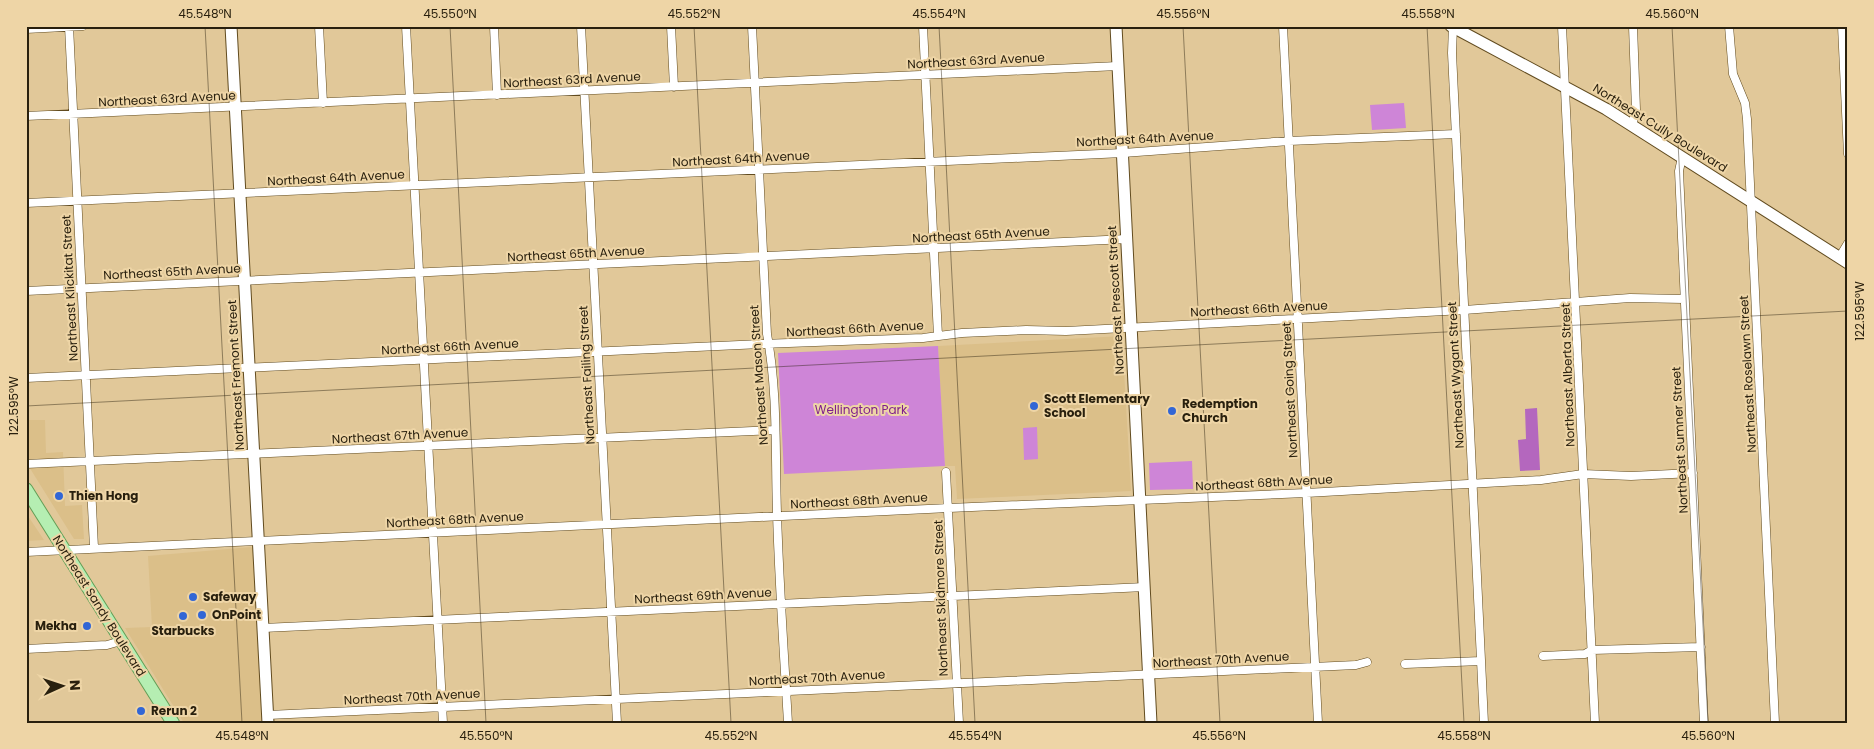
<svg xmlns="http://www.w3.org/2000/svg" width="1874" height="749" viewBox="0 0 1874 749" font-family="Poppins,sans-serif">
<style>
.built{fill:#dbbf89}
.green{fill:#ce85d7}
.forest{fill:#b467be}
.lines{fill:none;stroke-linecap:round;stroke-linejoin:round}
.street-casing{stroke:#614b1f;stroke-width:9}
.secondary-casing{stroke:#614b1f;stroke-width:13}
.primary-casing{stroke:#649f57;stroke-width:14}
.street{stroke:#fff;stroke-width:8}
.secondary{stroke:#fff;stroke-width:11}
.primary{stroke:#b5eeb2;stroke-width:12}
.ticks{fill:none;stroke:#29200e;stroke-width:1;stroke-opacity:0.45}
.poi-dot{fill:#3266d5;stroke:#eed5a6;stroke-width:2}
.labels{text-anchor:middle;stroke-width:4;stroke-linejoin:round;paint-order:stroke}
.street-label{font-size:12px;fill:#29200e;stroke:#eed5a6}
.poi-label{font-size:12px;font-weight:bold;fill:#29200e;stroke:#eed5a6;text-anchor:start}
.park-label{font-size:12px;fill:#7f1f8b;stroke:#eed5a6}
.neatline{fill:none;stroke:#29200e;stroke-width:2}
.ticks-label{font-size:12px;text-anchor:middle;fill:#29200e}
</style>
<rect width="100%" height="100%" fill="#e1c899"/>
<path class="built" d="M1122,336L1131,491L957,499L955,466H945L938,346Z
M26,420H45L46,453L63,452L65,506L82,505L84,539H74L26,462Z
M26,513L44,540L26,541Z
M251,547L254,551L263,723H184L125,628L152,627L148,556Z"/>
<path class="green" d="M1404,103L1406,128L1372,130L1370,105Z
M938,346L945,466L784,474L778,353Z
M1037,427L1038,459L1024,460L1023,428Z
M1192,461L1193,489L1150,490L1149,463Z"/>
<path class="forest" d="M1537,408L1540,470L1520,471L1518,440L1526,439L1525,409Z"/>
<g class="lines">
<defs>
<path id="street" d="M69,26L94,548
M319,26L323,103
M406,26L443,723
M494,26L497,95
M581,26L617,723
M671,26L674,87
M752,26L767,334C778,393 775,454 777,513C779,583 784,653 788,723
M923,26L938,336
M1283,26L1318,723
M1453,26L1452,53L1484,723
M1562,26L1595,723
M1729,26L1733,74L1745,103L1747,119L1775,723
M1842,26L1848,154
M26,29L83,26
M26,116L1118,66
M1632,126L1636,110L1633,26
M1682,157L1679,171L1704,723
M26,203L1123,153L1289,141L1456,134
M1839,258L1848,243
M26,291L1127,239
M26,378L761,344L923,338L962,333L1026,330L1066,331L1124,328L1464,310L1630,298L1684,299
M26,464L775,430
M946,472L959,723
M26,552L949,508L1306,493L1541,480L1583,474L1631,476L1693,473
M263,628L1145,587
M26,649L107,645L121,641
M1543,656L1585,654L1592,650L1701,647
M1405,664L1481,661
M268,715L1356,665L1367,662"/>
<path id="secondary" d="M231,26L268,723
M1116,26L1151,723
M1451,26L1606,109L1848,263"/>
<path id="primary" d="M26,489L173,723"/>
</defs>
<use href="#street" class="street-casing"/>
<use href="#secondary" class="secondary-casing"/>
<use href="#primary" class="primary-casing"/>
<use href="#street" class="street"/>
<use href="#secondary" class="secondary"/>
<use href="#primary" class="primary"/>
</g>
<path class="ticks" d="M205,26L242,723M450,26L486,723M694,26L731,723M939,26L975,723M1183,26L1220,723M1427,26L1464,723M1672,26L1708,723M26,406L1848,311"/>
<g class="poi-dot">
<circle cx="1034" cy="406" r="5"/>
<circle cx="1172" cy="411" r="5"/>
<circle cx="59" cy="496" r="5"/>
<circle cx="193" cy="597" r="5"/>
<circle cx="202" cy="615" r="5"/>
<circle cx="183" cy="616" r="5"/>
<circle cx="87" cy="626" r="5"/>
<circle cx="141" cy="711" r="5"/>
</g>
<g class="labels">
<g class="street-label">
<text transform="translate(976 61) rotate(-3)" y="4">Northeast 63rd Avenue</text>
<text transform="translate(572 80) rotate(-3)" y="4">Northeast 63rd Avenue</text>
<text transform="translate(167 99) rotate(-3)" y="4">Northeast 63rd Avenue</text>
<text transform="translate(1660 128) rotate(32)" y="4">Northeast Cully Boulevard</text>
<text transform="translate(1145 139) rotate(-3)" y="4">Northeast 64th Avenue</text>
<text transform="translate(741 159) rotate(-3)" y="4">Northeast 64th Avenue</text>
<text transform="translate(336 178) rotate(-3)" y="4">Northeast 64th Avenue</text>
<text transform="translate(981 235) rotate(-3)" y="4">Northeast 65th Avenue</text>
<text transform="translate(576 254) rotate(-3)" y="4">Northeast 65th Avenue</text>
<text transform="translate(172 272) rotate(-3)" y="4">Northeast 65th Avenue</text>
<text transform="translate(70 288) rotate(-93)" y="4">Northeast Klickitat Street</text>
<text transform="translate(1116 300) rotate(-93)" y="4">Northeast Prescott Street</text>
<text transform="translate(1259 309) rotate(-3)" y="4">Northeast 66th Avenue</text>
<text transform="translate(855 329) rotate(-3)" y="4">Northeast 66th Avenue</text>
<text transform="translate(450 347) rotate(-3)" y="4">Northeast 66th Avenue</text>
<text transform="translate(1748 374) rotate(-93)" y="4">Northeast Roselawn Street</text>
<text transform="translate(236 375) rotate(-93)" y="4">Northeast Fremont Street</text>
<text transform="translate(587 375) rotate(-93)" y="4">Northeast Failing Street</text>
<text transform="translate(759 375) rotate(-94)" y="4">Northeast Mason Street</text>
<text transform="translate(1456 375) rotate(-93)" y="4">Northeast Wygant Street</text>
<text transform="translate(1568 375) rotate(-92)" y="4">Northeast Alberta Street</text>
<text transform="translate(1290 390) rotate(-93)" y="4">Northeast Going Street</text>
<text transform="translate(400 436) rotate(-3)" y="4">Northeast 67th Avenue</text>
<text transform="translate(1680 440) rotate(-93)" y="4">Northeast Sumner Street</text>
<text transform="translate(1264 483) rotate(-3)" y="4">Northeast 68th Avenue</text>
<text transform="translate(859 501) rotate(-3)" y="4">Northeast 68th Avenue</text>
<text transform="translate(455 520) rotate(-3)" y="4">Northeast 68th Avenue</text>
<text transform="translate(703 596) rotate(-3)" y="4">Northeast 69th Avenue</text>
<text transform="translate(941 598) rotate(-92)" y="4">Northeast Skidmore Street</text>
<text transform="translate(99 606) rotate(58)" y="4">Northeast Sandy Boulevard</text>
<text transform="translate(1221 660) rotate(-3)" y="4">Northeast 70th Avenue</text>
<text transform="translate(817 678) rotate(-3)" y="4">Northeast 70th Avenue</text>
<text transform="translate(412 697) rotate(-3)" y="4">Northeast 70th Avenue</text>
</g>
<g class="poi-label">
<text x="1044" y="403">Scott Elementary<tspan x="1044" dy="14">School</tspan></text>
<text x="1182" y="408">Redemption<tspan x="1182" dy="14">Church</tspan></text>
<text x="69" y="500">Thien Hong</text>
<text x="203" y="601">Safeway</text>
<text x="212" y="619">OnPoint</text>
<text x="77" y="630" text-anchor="end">Mekha</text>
<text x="183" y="635" text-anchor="middle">Starbucks</text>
<text x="151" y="715">Rerun 2</text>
</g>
<g class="park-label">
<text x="861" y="414">Wellington Park</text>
</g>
</g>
<rect width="1874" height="749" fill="none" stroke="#eed5a6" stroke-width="55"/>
<g transform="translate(62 686) rotate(87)" stroke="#eed5a6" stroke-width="4" paint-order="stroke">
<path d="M0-4L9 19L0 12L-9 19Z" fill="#29200e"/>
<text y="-8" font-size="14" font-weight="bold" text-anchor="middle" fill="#29200e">N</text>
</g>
<rect x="28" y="28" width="1818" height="694" class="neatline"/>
<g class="ticks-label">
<text x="205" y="18">45.548°N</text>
<text x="450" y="18">45.550°N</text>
<text x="694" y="18">45.552°N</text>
<text x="939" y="18">45.554°N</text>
<text x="1183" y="18">45.556°N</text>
<text x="1428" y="18">45.558°N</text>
<text x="1672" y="18">45.560°N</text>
<text transform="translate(1860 311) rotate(-90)" y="4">122.595°W</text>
<text transform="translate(14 406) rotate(-90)" y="4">122.595°W</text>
<text x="242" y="740">45.548°N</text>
<text x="486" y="740">45.550°N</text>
<text x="731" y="740">45.552°N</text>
<text x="975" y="740">45.554°N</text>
<text x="1219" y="740">45.556°N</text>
<text x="1464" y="740">45.558°N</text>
<text x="1708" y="740">45.560°N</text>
</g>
</svg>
